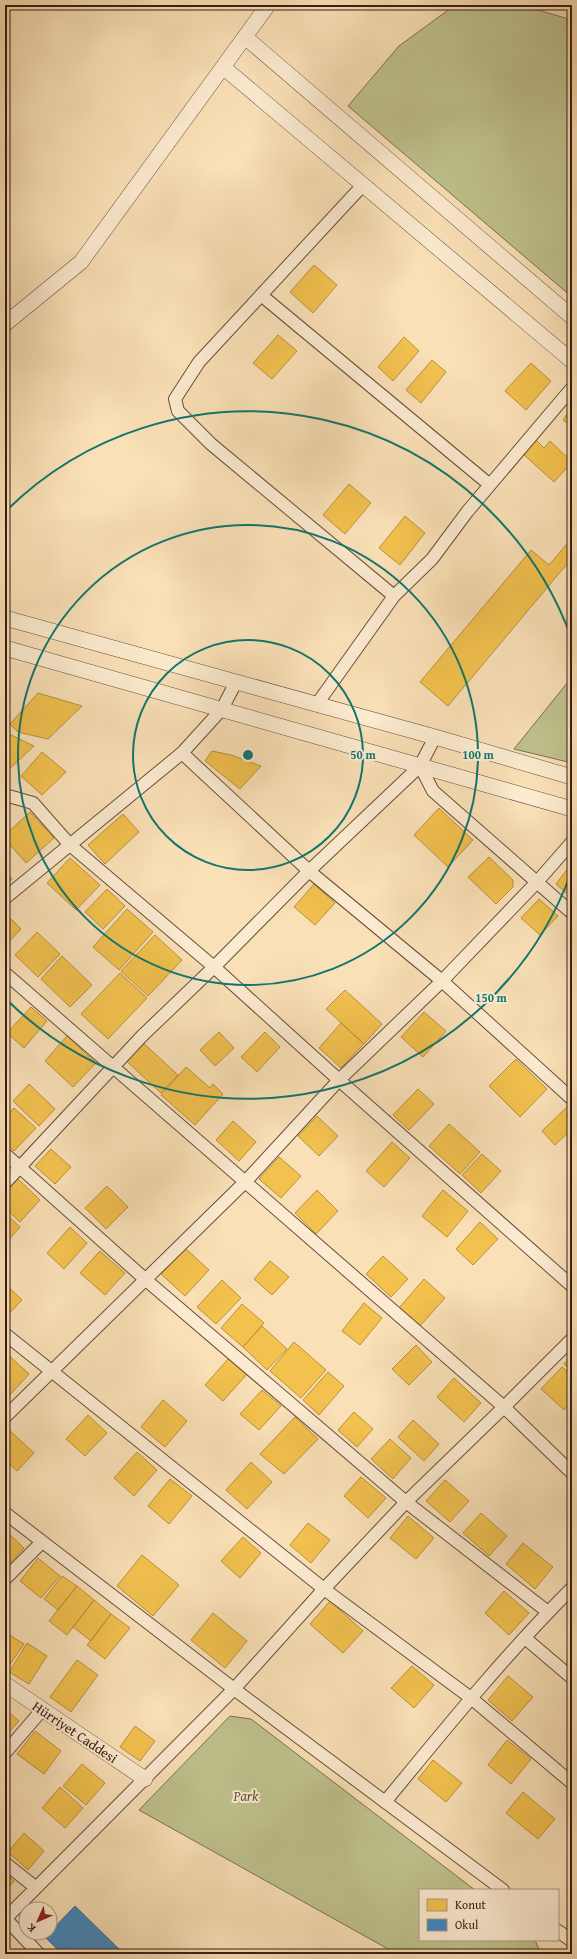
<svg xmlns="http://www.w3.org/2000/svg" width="577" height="1959" viewBox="0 0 577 1959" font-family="'Gentium Book Plus',serif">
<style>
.green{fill:#bfc28e;stroke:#7c7050}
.homes{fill:#f2c14e;stroke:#ba903c}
.schools{fill:#3f88c5;stroke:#3d688f}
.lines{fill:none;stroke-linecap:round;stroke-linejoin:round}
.minor-casing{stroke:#684e3b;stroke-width:14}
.tertiary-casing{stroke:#684e3b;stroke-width:16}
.minor{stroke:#fcebd0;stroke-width:12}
.tertiary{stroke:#fcebd0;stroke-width:15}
.ring{fill:none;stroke:#0f766e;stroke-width:2}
.labels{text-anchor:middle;stroke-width:4;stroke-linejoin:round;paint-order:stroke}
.street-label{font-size:14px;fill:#381d12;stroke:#fcebd0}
.park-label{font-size:14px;font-style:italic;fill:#604f37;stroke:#fcebd0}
.centre{fill:#0f766e;stroke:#fcebd0;stroke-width:2}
.ring-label{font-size:12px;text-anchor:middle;font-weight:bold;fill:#0f766e;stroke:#fcebd0;stroke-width:4;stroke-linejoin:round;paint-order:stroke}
</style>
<rect width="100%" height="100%" fill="#fae0b7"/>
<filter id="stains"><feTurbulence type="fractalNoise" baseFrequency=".005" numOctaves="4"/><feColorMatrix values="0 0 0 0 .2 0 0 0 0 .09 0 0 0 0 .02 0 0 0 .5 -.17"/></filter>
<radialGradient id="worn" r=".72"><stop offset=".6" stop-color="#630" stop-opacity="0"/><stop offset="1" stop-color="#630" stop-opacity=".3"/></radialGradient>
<path class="green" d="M455,5H521L572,20V297L348,106L399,46Z
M572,677V763L514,749Z
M230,1716L251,1719L475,1890H420V1940H535L541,1954H397L139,1810Z"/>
<path class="homes" d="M314,265L337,285L313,313L290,292Z
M278,335L297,351L272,379L253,363Z
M404,337L419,351L393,381L378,367Z
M432,360L446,372L421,403L406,390Z
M531,363L551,381L526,410L505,391Z
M572,407V427L563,420Z
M535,439L544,448L550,441L572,462L554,482L522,453Z
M349,484L371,503L345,534L323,515Z
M405,516L425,533L400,565L379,548Z
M572,538V558L448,706L420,682L531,550L549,565Z
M38,693L82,706L48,739L18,732L10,724Z
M5,732L34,746L5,773Z
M212,751L231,755L261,766L240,789L205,761Z
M42,752L66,772L42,795L21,776Z
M439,808L473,840L448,867L414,835Z
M30,812L54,838L26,863L5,839V835Z
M123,814L139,832L105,864L88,845Z
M489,857L513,880V887L496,904L468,877Z
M70,858L100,885L76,910L47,883Z
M572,863V898L556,884Z
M5,871L12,879L5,885Z
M314,884L335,903L315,925L294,907Z
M107,889L125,906L103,929L85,912Z
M539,899L558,916L540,935L521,918Z
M127,909L153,932L119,970L93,947Z
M5,913L21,929L5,946Z
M37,932L60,954L38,977L15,955Z
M155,935L182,960L148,996L121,971Z
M62,956L92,985L70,1007L41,979Z
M120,973L147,998L108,1039L81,1014Z
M345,990L382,1024L364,1044L326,1009Z
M31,1007L47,1021L24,1048L7,1033Z
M424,1012L446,1031L423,1057L401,1037Z
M341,1023L364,1044L341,1068L319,1048Z
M219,1032L234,1048L215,1066L200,1050Z
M265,1032L280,1047L257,1072L241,1057Z
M67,1036L96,1063L73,1087L45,1061Z
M140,1040L178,1075L161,1093L123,1058Z
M516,1059L547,1089L520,1117L489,1086Z
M186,1067L210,1088L213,1084L223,1094L195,1125L161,1095Z
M29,1084L55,1109L39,1126L13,1101Z
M418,1089L434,1104L409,1130L393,1115Z
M568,1106L572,1110V1129L555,1145L542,1131Z
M14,1108L36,1128L14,1151L5,1142V1118Z
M317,1116L338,1136L319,1156L298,1136Z
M233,1121L256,1142L239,1161L216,1140Z
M449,1124L480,1152L460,1174L429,1146Z
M392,1142L410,1158L384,1187L366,1171Z
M51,1149L71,1167L55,1184L35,1166Z
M482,1154L501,1171L481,1193L462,1175Z
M279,1157L301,1176L281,1198L259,1179Z
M18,1179L40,1200L20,1222L5,1208V1193Z
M107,1186L128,1207L106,1229L85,1208Z
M317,1190L338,1211L316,1234L295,1213Z
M443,1190L468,1211L447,1237L422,1216Z
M5,1213L20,1227L5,1244Z
M480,1222L498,1239L473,1265L456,1249Z
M70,1227L87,1243L64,1269L47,1253Z
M185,1248L209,1270L185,1296L161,1274Z
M100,1251L125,1273L105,1295L80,1273Z
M383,1256L408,1279L391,1297L366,1274Z
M270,1261L289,1277L272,1295L254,1279Z
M424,1279L445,1298L420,1326L399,1308Z
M222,1280L241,1298L216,1324L197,1307Z
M5,1284L22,1300L5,1318Z
M364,1303L382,1318L360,1345L342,1331Z
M242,1304L264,1323L243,1347L221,1328Z
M262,1326L287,1349L267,1370L243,1347Z
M294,1342L326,1370L301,1398L270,1371Z
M416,1345L432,1362L409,1385L392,1369Z
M5,1352L29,1374L9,1396L5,1392Z
M572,1355V1372L564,1364Z
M229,1358L247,1374L223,1401L205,1385Z
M562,1367L572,1376V1401L564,1410L541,1389Z
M328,1372L344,1386L319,1415L303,1400Z
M454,1378L481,1403L464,1422L437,1397Z
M262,1390L281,1406L259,1430L240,1414Z
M163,1400L187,1421L165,1447L141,1427Z
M354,1412L373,1429L357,1447L338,1430Z
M88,1415L107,1433L85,1456L66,1439Z
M295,1417L318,1439L284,1474L260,1454Z
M413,1420L439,1444L424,1461L398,1437Z
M7,1428L34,1453L17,1471L5,1460V1430Z
M390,1439L411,1458L393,1479L371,1459Z
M137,1452L157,1470L134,1496L114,1478Z
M251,1462L272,1482L247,1509L226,1490Z
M361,1477L386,1498L368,1518L344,1496Z
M170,1479L192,1496L169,1524L148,1506Z
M445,1480L469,1501L450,1522L426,1501Z
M481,1513L507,1536L489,1556L463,1533Z
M408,1516L434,1538L416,1559L390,1538Z
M308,1523L330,1540L311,1563L290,1545Z
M5,1530L24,1548L7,1566L5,1564Z
M243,1537L261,1553L240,1578L221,1561Z
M523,1543L553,1567L535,1589L506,1564Z
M142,1555L179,1585L153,1616L117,1586Z
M38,1558L60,1576L41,1598L20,1581Z
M62,1576L77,1586L58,1610L44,1599Z
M77,1586L94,1600L67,1635L49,1621Z
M504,1591L529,1613L509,1635L485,1613Z
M94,1600L111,1614L91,1641L73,1627Z
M330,1601L363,1631L343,1653L310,1624Z
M213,1613L247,1641L225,1668L191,1640Z
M111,1614L130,1628L105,1659L87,1645Z
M5,1632L24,1644L6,1670H5Z
M27,1643L47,1656L29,1684L9,1672Z
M77,1660L98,1675L71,1712L50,1697Z
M412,1666L434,1685L414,1708L391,1688Z
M508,1676L533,1697L512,1721L488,1700Z
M5,1709L19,1721L5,1736Z
M135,1726L155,1741L140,1761L120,1747Z
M35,1731L61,1751L44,1774L17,1754Z
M507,1740L531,1759L511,1784L488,1765Z
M433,1760L462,1783L446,1802L418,1779Z
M82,1764L105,1783L86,1805L63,1786Z
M60,1787L83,1808L65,1828L42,1808Z
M523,1792L555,1819L538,1839L506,1813Z
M24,1833L44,1851L28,1870L8,1852Z
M5,1873L14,1881L5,1891Z"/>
<path class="schools" d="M75,1906L124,1954H62L45,1937Z"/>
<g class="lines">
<defs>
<path id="minor" d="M363,185L199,362L175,399L178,411L211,444L394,596
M261,295L490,485
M317,704L394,596L432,559L467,512L572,388
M435,737L420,766L433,791L572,913
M182,753L309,871L442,981L572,1099
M5,795L33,803L70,845L214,967L339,1080L572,1286
M5,898L182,753L222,709L236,682
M5,973L504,1407L572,1473
M5,1154L146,1280L406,1502L548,1612
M5,1183L142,1036L214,967L309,871L420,766
M5,1334L324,1589L471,1698L572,1783
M5,1417L246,1181L339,1080L442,981L537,882L572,842
M5,1513L234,1689L503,1890
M5,1579L42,1542
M525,1638L572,1678
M5,1753L42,1710
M385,1802C445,1729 505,1655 572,1588
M5,1863L35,1887
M5,1918L39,1954
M5,1919L234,1689L324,1589L406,1502L504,1407L572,1339
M558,1931L572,1941"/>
<path id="tertiary" d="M245,37L572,317
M223,67L572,361
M5,324L81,262L268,5
M5,618L435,737L572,777
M5,648L572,809
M5,1684L145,1779"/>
</defs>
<use href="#minor" class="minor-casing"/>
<use href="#tertiary" class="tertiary-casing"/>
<use href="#minor" class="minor"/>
<use href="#tertiary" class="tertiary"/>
</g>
<g class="ring">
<circle cx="248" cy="755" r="115"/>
<circle cx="248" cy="755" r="230"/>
<path d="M571 873A344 344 0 0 1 7 1000M7 510A344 344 0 0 1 571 637"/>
</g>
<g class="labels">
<g class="street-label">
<text transform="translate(75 1732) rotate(34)" y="5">Hürriyet Caddesi</text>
</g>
<g class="park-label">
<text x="246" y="1801">Park</text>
</g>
</g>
<circle cx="248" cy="755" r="6" class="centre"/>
<g class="ring-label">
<text x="363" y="759">50 m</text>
<text x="478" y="759">100 m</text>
<text x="491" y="1002">150 m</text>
</g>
<rect width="577" height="1959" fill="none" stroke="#fae0b7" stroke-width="20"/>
<rect x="6" y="6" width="565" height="1947" fill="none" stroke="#381d12" stroke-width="2"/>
<rect x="10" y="10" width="557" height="1939" fill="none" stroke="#381d12"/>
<rect x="419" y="1889" width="140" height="52" fill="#fcebd0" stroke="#ae9984"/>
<rect x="427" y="1899" width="20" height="12" fill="#f2c14e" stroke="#ae9984"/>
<text x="455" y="1909" font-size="12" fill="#381d12">Konut</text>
<rect x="427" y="1919" width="20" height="12" fill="#3f88c5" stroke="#ae9984"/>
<text x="455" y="1929" font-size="12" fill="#381d12">Okul</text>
<g transform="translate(38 1921) rotate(225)"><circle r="19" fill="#fcebd0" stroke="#ae9984"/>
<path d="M0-3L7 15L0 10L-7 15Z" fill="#8f2418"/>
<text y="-6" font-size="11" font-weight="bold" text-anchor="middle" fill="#381d12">K</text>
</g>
<rect width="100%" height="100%" filter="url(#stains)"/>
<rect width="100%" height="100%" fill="url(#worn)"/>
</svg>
